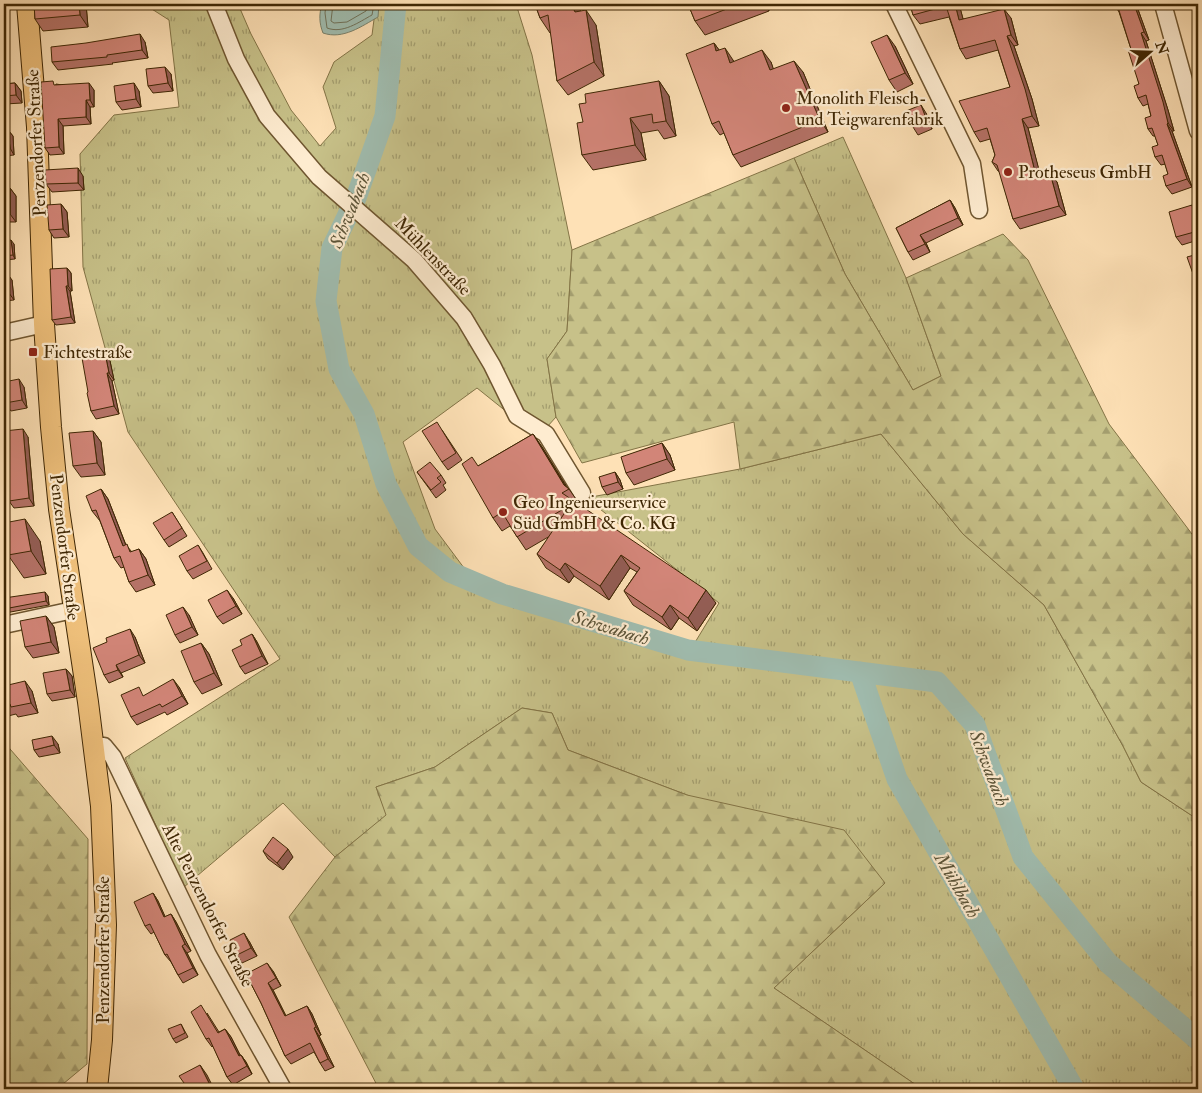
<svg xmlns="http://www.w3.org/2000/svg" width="1202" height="1093" viewBox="0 0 1202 1093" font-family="'IM FELL Double Pica',serif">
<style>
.grass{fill:url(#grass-tufts);stroke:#837446}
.forest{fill:url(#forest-firs);stroke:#837446}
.water{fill:#a0bdb0;stroke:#79816b}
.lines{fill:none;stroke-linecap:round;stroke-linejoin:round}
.shore{stroke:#70725a;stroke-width:1}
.river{stroke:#a0bdb0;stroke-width:21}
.minor-casing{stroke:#6f5630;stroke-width:19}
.major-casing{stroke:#3f2704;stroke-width:22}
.minor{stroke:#feecd0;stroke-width:16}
.major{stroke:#efc07b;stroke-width:20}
.wall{fill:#b57267;stroke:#3f2704}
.shaded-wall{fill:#935d54;stroke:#3f2704}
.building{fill:#d28578;stroke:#3f2704}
.poi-dot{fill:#8f2418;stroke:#feecd0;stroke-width:2}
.labels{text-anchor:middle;stroke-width:4.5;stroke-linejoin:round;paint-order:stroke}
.poi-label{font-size:18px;fill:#3f2704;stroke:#feecd0;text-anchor:start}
.street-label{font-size:18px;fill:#3f2704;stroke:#feecd0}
.water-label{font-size:19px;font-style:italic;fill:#5c5438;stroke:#feecd0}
</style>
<defs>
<pattern id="grass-tufts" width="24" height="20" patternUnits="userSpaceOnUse" patternTransform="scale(1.25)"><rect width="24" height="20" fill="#c7c189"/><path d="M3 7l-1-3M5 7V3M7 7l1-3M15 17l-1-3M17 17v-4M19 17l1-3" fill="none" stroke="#a39d6e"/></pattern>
<pattern id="forest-firs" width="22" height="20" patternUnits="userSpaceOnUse" patternTransform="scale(1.25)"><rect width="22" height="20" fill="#c7c189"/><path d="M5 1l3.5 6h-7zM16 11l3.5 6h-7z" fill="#a39d6e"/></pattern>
</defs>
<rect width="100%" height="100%" fill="#fee1b6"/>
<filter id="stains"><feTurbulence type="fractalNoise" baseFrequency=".004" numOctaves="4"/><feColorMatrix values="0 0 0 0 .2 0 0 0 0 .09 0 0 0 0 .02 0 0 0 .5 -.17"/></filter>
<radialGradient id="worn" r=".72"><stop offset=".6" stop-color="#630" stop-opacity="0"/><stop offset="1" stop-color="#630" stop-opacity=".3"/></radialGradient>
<path class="grass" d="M144,4H238L251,34L291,110L320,146L336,128L323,87L334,62L372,35L376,4H516L532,55L572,250L567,331L547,359L556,417L538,437L477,388L403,442L435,529L470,576L694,644L719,603L586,498L740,469L881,434L963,534L1044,605L1123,746L1141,782L1194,817L1198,816V1089H922L774,988L885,883L687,795L568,750L552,713L522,708L435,767L376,787L387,815L335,857L283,803L184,887L125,758L280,659L128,432L83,267L80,154L114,115L179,107L169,20Z
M843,137L906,278L941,376L913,390L845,274L794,158Z"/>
<path class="forest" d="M794,158L845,274L913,390L941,376L906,278L1003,234L1028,260L1109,424L1198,542V816L1194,817L1141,782L1123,746L1044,605L963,534L881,434L740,469L734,422L582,463L556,417L547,359L567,331L572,250Z
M522,708L552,713L568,750L687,795L844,830L885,883L774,988L922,1089H379L289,917L335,857L386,815L376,787L435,767Z
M4,742L88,839L87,1064L57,1089H4Z"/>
<path class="water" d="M322,4H379L378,17C362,26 343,40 323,33C319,23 319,14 322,4Z"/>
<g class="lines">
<path class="shore" d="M326,4L325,13L327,28C343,34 359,22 372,15L374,4
M333,4L331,21L334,23L347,22L366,11L368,4"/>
<path class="river" d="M396,4L385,116L356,198L332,248L326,301L339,369L364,414L386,484L418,546L450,572L502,594L688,650L937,682L975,725L1023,857L1108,963L1198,1040
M860,672L897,779L1074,1089"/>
<defs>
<path id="minor" d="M214,4L236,59L267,116L319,177L414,260L464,318L492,365L517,416L546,434L582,493
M894,4L972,164L979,210
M1163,4L1198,131
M4,333L44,324
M4,625L73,610
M94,746H104L113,757L208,955L283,1089"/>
<path id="major" d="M27,4L37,127L44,324L51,427L59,509L88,702L101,806L106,925L102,1040L97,1089"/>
</defs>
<use href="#minor" class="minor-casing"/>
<use href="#major" class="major-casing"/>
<use href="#minor" class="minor"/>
<use href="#major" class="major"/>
</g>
<path class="wall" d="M34,4H86L88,27L43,31L35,19Z
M535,4L581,11L596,25L604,76L568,95L557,81L551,33H550L540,18Z
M688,4H773L767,6L769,11L705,35L695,21Z
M910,4H959L963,19L1011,18L1018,45L1014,46L1032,99L1039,126L1028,128L1040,175L1057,182L1066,215L1020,229L1013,219L1000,172L998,171L992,162L995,155L990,139L980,142L974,132L1010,87L998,50L966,59L960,49L949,17L920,24L913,15Z
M1114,4H1136L1149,40L1146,41L1168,110L1174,131H1172L1192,187L1172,194L1166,186L1168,174L1165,164L1161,165L1155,157L1158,145L1155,136H1153L1148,129L1151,116L1148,104L1143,106L1138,98L1139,84L1131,49L1119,12Z
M145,42L148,58L112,63L113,64L58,70L52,62Z
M714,43L719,50L733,60L734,62H771L773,69L803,72L828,132L741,167L733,155L724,133L720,135L712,124Z
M4,44L5,46L8,66H4Z
M895,46L913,84L897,92L889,80Z
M171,74L173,91L153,93L148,86Z
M659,81L669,96L676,136L664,139L658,130L641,133L646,160L593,170L582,155L586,103Z
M15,83L21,91L22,103L5,104L4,103V84Z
M56,84L94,90V107H90L91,124L63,126L64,154L50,155L45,148Z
M139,91L141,107L122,110L116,102Z
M4,111L5,113L8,130L13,136L14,155L4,156Z
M926,113L932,129L918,135L913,127Z
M83,176L84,190L52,192L46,184Z
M4,188H10L16,196V222H4Z
M950,200L955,208L963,225L926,243L930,252L913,260L908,252L896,228Z
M61,204L67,212L69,237L54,238L49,230Z
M1192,205L1197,213L1198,218V240L1182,245L1176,237Z
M4,241L14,244L15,259L4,260Z
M67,268L71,273L72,291H70L75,323L56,325L52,320Z
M4,273L12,280L14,300L4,301Z
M4,357L5,359L9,377L4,378Z
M110,361L114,380L112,381L119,414L96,419L91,411L88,392Z
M24,387L27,408L11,411L5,403Z
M442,430L462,460L448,470L442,462Z
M93,431L101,442L105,475L81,477L73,466Z
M533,434L542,447L567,487L569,489L578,502L577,503L716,603L697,631L679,618L671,630L633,605L624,591L637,572L630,568L609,600L574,576L569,583L546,568L537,554L550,536L526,550L510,526L502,531L493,518L478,466Z
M28,437L34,506L14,508L9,501L8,472Z
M662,443L670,455L675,470L634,485L626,473Z
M417,472L441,475L446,483L443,485L446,490L436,498Z
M615,472L620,480L623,489L607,495L602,487Z
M101,489L108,499L126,545L132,552L139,549L146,559L155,585L136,592L129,582L124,567L121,568L114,558L100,521L92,511Z
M172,512L187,536L169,547L164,540Z
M40,541L46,574L24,578L8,555Z
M198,545L203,553L212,569L193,579L187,571Z
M48,596L49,605L5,613L4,611V598Z
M233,598L242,614L223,624L217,617Z
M189,615L198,635L180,643L175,635Z
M46,616L54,627L59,653L33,658L25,647Z
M252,634L257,642L268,664L245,674L240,667L242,645Z
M135,637L145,663L121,673L123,677L109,683L104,675L107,642Z
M201,643L209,654L222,685L202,694L194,682Z
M4,648L7,662L4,663Z
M66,669L72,676L75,697L52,701L47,694Z
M4,686L32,691L38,713L18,717L16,714L4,717Z
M179,687L188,704L167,715L165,712L137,725L131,717L145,695Z
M58,744L60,753L39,757L34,750Z
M263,851L293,857L283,870L268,859Z
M153,893L158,901L165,917L171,914L176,922L191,951L187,953L198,975L183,983L178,975L171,962L165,955L154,932L151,934L145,926Z
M249,941L257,956L242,963L237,955Z
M273,971L281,986L273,990L286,1016L307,1006L312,1014L321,1035L319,1036L334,1067L325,1071L320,1063L314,1052L291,1064L285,1056L261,1003L246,974Z
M207,1013L219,1032L225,1029L231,1037L240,1055H241L246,1062L252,1074L233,1085L227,1077L213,1046L212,1047L206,1039Z
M181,1024L188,1037L176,1043L173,1039Z"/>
<path class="shaded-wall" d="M79,4H86L88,27L80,15Z
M571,4H579L582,19L575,12Z
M764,4H766L767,6L769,11Z
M955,4H959L966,30L959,20Z
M1134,4H1136L1149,40L1144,32Z
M1004,9L1011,18L1018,45L1011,35Z
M586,10L596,25L604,76L594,62Z
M1141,33L1146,41L1168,110L1174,131L1168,123Z
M140,34L145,42L148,58L142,50Z
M887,35L895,46L913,84L905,73Z
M1007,36L1014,46L1032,99L1039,126L1032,116Z
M714,43L722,54L716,51Z
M4,44L5,46L8,66L5,62Z
M725,48L733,60L739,75L730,63Z
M762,50L771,62L778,82L770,70Z
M794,61L803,72L828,132L820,120Z
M165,67L171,74L173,91L168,83Z
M659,81L669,96L676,136L666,121Z
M15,83L21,91L22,103L16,95Z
M89,83L94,90V107L90,100Z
M134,83L139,91L141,107L136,99Z
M86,100L90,107L91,124L86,117Z
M921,105L926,113L932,129L927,121Z
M4,111L5,113L9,137L4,130Z
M630,118L641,133L646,160L635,145Z
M58,119L63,126L64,154L59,147Z
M1022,119L1028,128L1043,185L1036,176Z
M1167,124L1172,131L1192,187L1187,179Z
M8,130L13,136L14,155L10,148Z
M78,168L83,176L84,190L78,183Z
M1050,173L1057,182L1066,215L1059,206Z
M10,188L16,196V222L10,214Z
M950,200L955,208L963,225L958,218Z
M61,204L67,212L69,237L63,229Z
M1192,205L1197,213L1198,218V229Z
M920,235L926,243L930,252L925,244Z
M11,240L14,244L15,259L13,255Z
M67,268L71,273L72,291L68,286Z
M7,273L12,280L14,300L9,293Z
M66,286L70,291L75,323L71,317Z
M105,353L110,361L114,380L109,373Z
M4,357L5,359L9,377L4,369Z
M107,373L112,381L119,414L114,406Z
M19,379L24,387L27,408L22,400Z
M23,429L28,437L34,506L29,498Z
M93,431L101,442L105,475L97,463Z
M533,434L542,447L568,490L564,485Z
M662,443L670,455L675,470L667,459Z
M615,472L620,480L623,489L618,482Z
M101,489L108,499L130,556L123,546Z
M25,519L40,541L46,574L31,551Z
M139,549L146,559L155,585L148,575Z
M621,555L630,568L609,600L600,586Z
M565,563L574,576L569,583L560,570Z
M227,590L233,598L242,614L236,606Z
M706,590L716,603L697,631L688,618Z
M45,592L48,596L49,605L46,601Z
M670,605L679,618L671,630L662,617Z
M183,607L189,615L198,635L192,627Z
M46,616L54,627L59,653L51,642Z
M130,629L135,637L145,663L139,655Z
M252,634L257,642L268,664L262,656Z
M201,643L209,654L222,685L214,673Z
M4,648L7,662L4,657Z
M116,665L121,673L123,677L118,670Z
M66,669L72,676L75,697L70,690Z
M173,679L179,687L188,704L182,696Z
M25,681L32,691L38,713L31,703Z
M52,736L58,744L60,753L54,745Z
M288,849L293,857L283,870L277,863Z
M153,893L158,901L169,925L164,917Z
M171,914L176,922L191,951L185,944Z
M244,933L249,941L257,956L251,948Z
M182,946L187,953L198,975L193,968Z
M267,963L273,971L281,986L276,978Z
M268,983L273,990L290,1024L285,1016Z
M307,1006L312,1014L321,1035L316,1027Z
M314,1028L319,1036L334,1067L328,1059Z
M225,1029L231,1037L244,1063L239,1056Z
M241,1055L246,1062L252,1074L247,1066Z
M200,1065L207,1075L214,1089H212Z"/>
<path class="building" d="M34,4H79L80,15L35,19Z
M535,4H571L575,12L586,10L594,62L557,81L548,15L540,18Z
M688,4H740L695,21Z
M910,4H955L959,20L1004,9L1011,35L1007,36L1025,89L1032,116L1022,119L1036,176L1050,173L1059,206L1013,219L997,165L992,162L995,155L987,128L974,132L959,101L1010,87L995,40L960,49L946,6L913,15Z
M1117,4H1134L1144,32L1141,33L1163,102L1168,123L1167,124L1187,179L1166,186L1163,176L1168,174L1162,155L1155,157L1152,147L1158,145L1152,128L1148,129L1145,118L1151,116L1146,95L1138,98L1134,86L1139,84L1128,50L1131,49Z
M1194,4H1198V19H1197Z
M140,34L142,50L107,55V57L52,62L51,47L86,43Z
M887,35L905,73L889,80L871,42Z
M714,43L716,51L725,48L730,63L762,50L770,70L794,61L820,120L733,155L719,121L712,124L686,54Z
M4,51L5,62H4Z
M1198,56V65L1196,57Z
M165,67L168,83L148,86L146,69Z
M53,81L54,85L89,83L90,100H86V117L58,119L59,147L45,148L41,82Z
M659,81L666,121L653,123L652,114L630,118L635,145L582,155L577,123L583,122L579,104L586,103L585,94Z
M15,83L16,95L4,96V84Z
M134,83L136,99L116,102L114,86Z
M921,105L927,121L913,127L906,111Z
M4,127V130H8L10,148L4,149Z
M78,168V183L46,184L45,170Z
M4,188H10V214H4Z
M950,200L958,218L920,235L925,244L908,252L896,228Z
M61,204L63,229L49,230L47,205Z
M1192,205L1198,231L1176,237L1169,212Z
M11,240L13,255L4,256V241Z
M1198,254V288L1187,257Z
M67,268L68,286H66L71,317L52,320L50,269Z
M4,273H7L9,293H4Z
M1198,301V327H1196L1198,317L1193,302Z
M105,353L109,373H107L114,406L91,411L87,393L88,392L82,358Z
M19,379L22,400L5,403L4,393V382Z
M437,422L456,453L442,462L422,431Z
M23,429L29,498L9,501L5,472H8L4,431Z
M93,431L97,463L73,466L69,433Z
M533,434L564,485L569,489L562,493L706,590L688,618L670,605L662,617L624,591L640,568L621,555L600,586L565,563L560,570L537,554L570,505L517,537L502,512L493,518L462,464L472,457L478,466Z
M662,443L667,459L626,473L621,457Z
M430,462L441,475L437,478L441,482L431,490L417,472Z
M615,472L618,482L602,487L599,477Z
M101,489L123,546L127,544L130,552L139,549L148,575L129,582L120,556L114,558L96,510L92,511L86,496Z
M172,512L182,528L164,540L153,523Z
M25,519L31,551L8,555L4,532V523Z
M198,545L207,561L187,571L179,556Z
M227,590L236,606L217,617L208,600Z
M45,592L46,601L4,609V598Z
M183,607L192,627L175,635L166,615Z
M46,616L51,642L25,647L20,621Z
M130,629L139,655L116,665L118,670L104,675L93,648L107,642L106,638Z
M252,634L262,656L240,667L232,650L242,645L240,640Z
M201,643L214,673L194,682L181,651Z
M66,669L70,690L47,694L43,673Z
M173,679L182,696L162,707L160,704L131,717L121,695L139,687L143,696Z
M25,681L31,703L11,707L10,704L4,705V686Z
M52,736L54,745L34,750L32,740Z
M273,837L288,849L277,863L263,851Z
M153,893L164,917L171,914L185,944L182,946L193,968L178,975L167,954L165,955L150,924L145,926L134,902Z
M244,933L251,948L237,955L230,940Z
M267,963L276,978L268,983L285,1016L307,1006L316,1027L314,1028L328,1059L320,1063L310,1043L285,1056L261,1003L246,974Z
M201,1005L218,1033L225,1029L239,1056L241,1055L247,1066L227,1077L209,1038L206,1039L191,1012Z
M181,1024L185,1033L173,1039L168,1029Z
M200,1065L212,1089H178L184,1083L179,1076Z
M314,1087L315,1089H309Z"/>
<g class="poi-dot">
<circle cx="786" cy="108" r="5"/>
<circle cx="1008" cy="172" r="5"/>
<rect x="28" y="347" width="10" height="10" rx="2.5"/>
<circle cx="503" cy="512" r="5"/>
</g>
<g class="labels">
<g class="poi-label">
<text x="796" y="104">Monolith Fleisch-<tspan x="796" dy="21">und Teigwarenfabrik</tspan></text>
<text x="1018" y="178">Protheseus GmbH</text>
<text x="43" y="358">Fichtestraße</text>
<text x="513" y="508">Geo Ingenieurservice<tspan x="513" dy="21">Süd GmbH &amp; Co. KG</tspan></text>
</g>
<g class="street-label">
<text transform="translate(36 143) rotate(-93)" y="6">Penzendorfer Straße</text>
<text transform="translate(433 256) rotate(46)" y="6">Mühlenstraße</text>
<text transform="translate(65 547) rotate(83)" y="6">Penzendorfer Straße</text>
<text transform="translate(208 905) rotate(63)" y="6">Alte Penzendorfer Straße</text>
<text transform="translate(103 950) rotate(-90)" y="6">Penzendorfer Straße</text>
</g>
<g class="water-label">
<text transform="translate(349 210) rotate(-68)" y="7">Schwabach</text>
<text transform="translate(611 627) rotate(17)" y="7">Schwabach</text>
<text transform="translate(990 768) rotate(69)" y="7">Schwabach</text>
<text transform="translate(958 885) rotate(60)" y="7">Mühlbach</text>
</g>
</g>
<rect width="1202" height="1093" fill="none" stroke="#fee1b6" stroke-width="20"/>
<rect x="5" y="5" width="1192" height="1083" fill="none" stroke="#3f2704" stroke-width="2.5"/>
<rect x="10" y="10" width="1182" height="1073" fill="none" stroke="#3f2704"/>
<g transform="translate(1150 52) rotate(70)" stroke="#feecd0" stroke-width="4" paint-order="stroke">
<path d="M0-4L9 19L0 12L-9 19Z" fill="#3f2704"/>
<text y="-8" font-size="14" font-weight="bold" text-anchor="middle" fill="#3f2704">N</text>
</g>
<rect width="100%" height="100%" filter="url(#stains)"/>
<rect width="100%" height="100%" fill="url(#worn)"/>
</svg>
